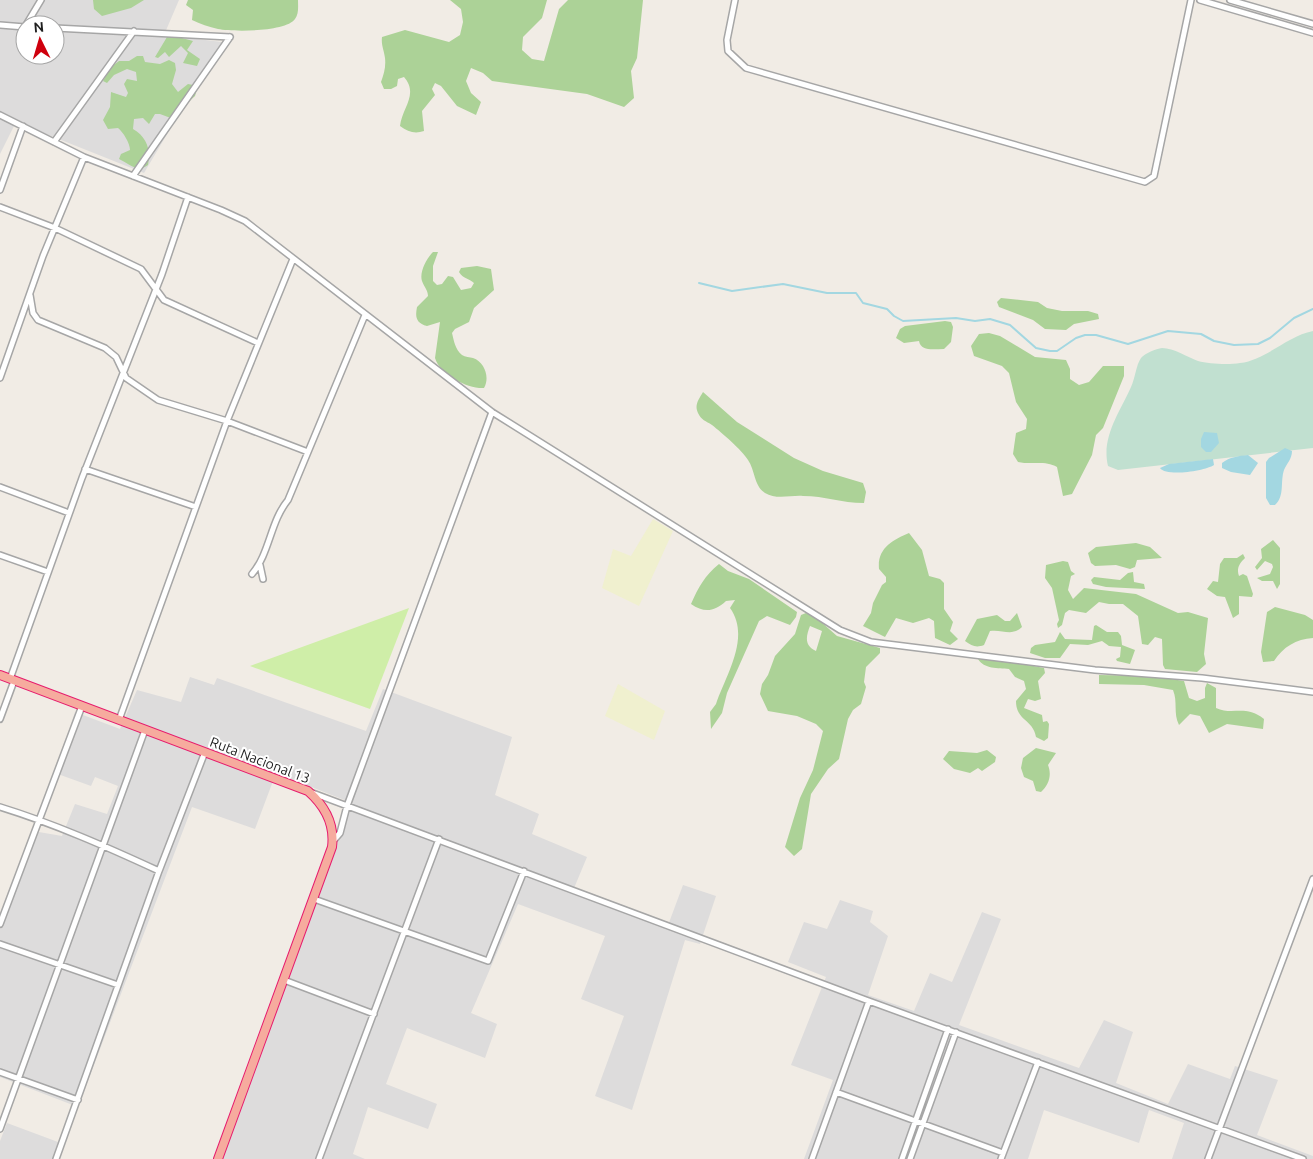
<svg xmlns="http://www.w3.org/2000/svg" width="1313" height="1159" viewBox="0 0 1313 1159" font-family="Ubuntu,sans-serif">
<style>
.residential{fill:#dddcdc;fill-rule:evenodd}
.farmland{fill:#f0f0cf}
.grass{fill:#cfeea8}
.forest{fill:#acd297;fill-rule:evenodd}
.wetland{fill:#c1e0d0}
.water{fill:#a3d7e1}
.lines{fill:none;stroke-linecap:round;stroke-linejoin:round}
.stream{stroke:#a3d7e1;stroke-width:2}
.minor-casing{stroke:#a6a6a6;stroke-width:8}
.trunk-casing{stroke:#e61b6d;stroke-width:10}
.minor{stroke:#fff;stroke-width:5}
.trunk{stroke:#f6ab9e;stroke-width:8}
.labels{text-anchor:middle;stroke-width:4;stroke-linejoin:round;paint-order:stroke}
.street-label{font-size:14px;fill:#1f1f1f;stroke:#fff}
</style>
<rect width="100%" height="100%" fill="#f1ece5"/>
<path class="residential" d="M0,0H179L164,35L222,42L144,173L16,122L0,154ZM25,25H55V55H25Z
M190,677L214,685L217,678L366,731L383,689L512,737L495,795L539,814L532,834L587,857L572,893L667,928L683,885L716,896L700,944L685,940L632,1110L595,1096L624,1016L581,999L605,936L518,904L471,1013L497,1024L485,1058L407,1028L386,1084L437,1104L428,1129L368,1107L353,1154L365,1159H221L352,803L276,773L255,829L192,807L78,1107L0,1077V923L33,831L62,836L75,804L107,814L118,786L95,777L91,786L55,773L75,712L120,729L137,690L181,702Z
M840,900L873,911L870,922L888,936L868,995L914,1011L930,973L952,982L982,912L1001,919L959,1025L1079,1068L1104,1020L1133,1032L1116,1083L1168,1104L1188,1064L1230,1079L1235,1066L1278,1080L1257,1135L1313,1156V1159H1172L1184,1123L1149,1110L1139,1143L1044,1110L1028,1159H804L833,1080L791,1065L826,977L788,962L804,922L827,929Z
M7,1123L58,1142L54,1159H0V1141Z"/>
<path class="farmland" d="M653,519L673,531L639,606L602,588L613,549L631,556Z
M618,684L665,711L654,740L605,716Z"/>
<path class="grass" d="M409,608L370,709L250,666Z"/>
<path class="forest" d="M93,0H144L131,8L102,16L94,9Z
M188,0H298C298,6 299,14 295,19C286,32 233,32 218,29C209,27 200,24 192,20L193,10L186,5Z
M450,0H547L542,18L523,37L522,50L532,59L544,61L559,9L568,0H643L637,58L631,71L634,98L624,107L587,94L492,81L483,73L471,68L466,81L471,93L481,102L476,115L457,106L441,86L435,83L432,89L435,95L422,111L424,131C415,134 408,132 400,126C402,108 419,94 404,77L398,79L397,86L391,89H384L381,82C384,74 386,67 385,58C384,50 381,45 382,37L405,30L449,42L460,35L463,22L461,9Z
M167,37L182,38L193,41L187,50L200,59L197,66L183,63L188,53L181,46L169,57L165,52L158,58L155,57Z
M137,56H143L145,62L160,64L169,60L175,63L176,70L172,84L178,92L188,84L198,86L195,96L183,107L176,120L160,114H155L149,124L143,118L134,119L133,129C147,137 151,150 148,165C137,173 130,164 119,159L121,154L130,150C130,143 123,132 118,128L108,129L103,120L110,107L111,92L126,97L128,93L124,84L127,79L137,81L136,72L127,69L114,75L107,83L103,81L111,67L119,61H129Z
M433,252H438L433,266V281L437,285L442,284L448,276L453,277L461,290L471,288L474,283C469,278 463,279 459,272L461,268L477,266L491,269L494,290L474,308L469,322L455,329L452,333C454,341 455,349 462,355C465,357 470,357 473,358C485,362 490,378 484,388C468,389 440,375 435,358L440,322L427,326C416,323 415,317 417,307L428,296C428,290 424,287 422,281C419,272 427,258 433,252Z
M1001,298L1038,302L1047,308L1062,311H1088L1098,314L1099,319L1074,324L1066,330L1045,329L1033,320L999,307L997,302Z
M945,321L951,322L953,327L951,342L944,349C934,349 921,352 919,341L904,343L896,338L900,329L905,326Z
M989,333L1000,336L1035,357L1066,360L1070,369V379L1079,385L1089,382L1103,366H1124V376L1103,428L1096,435L1092,455L1072,494L1063,496L1057,467C1045,460 1032,465 1018,462L1013,454L1016,433L1026,429L1027,419L1016,402L1009,373L1002,366L974,356L971,346L979,334Z
M703,392L737,422L794,458L823,471L863,483L866,492L864,503C841,503 825,496 803,496C791,495 776,500 765,493C754,486 755,470 748,460C742,450 722,433 712,425C706,421 701,420 698,413C694,405 699,399 703,392Z
M909,533L922,550L929,576L940,579L944,583V609L953,622L950,631L958,639L950,645L935,638L934,621L929,618L913,623L896,618L885,637L863,626L871,613L873,603L882,585L886,582V577L879,569C877,548 893,540 909,533Z
M1273,540L1280,548V584L1277,589L1273,581H1262L1257,578L1270,574L1273,567L1272,564L1265,561L1257,570L1255,567L1262,558L1261,549Z
M1136,543L1150,547L1162,558L1137,560L1135,567L1130,569L1116,565L1095,566L1091,563L1088,553L1096,547Z
M1243,554L1245,558C1240,563 1236,568 1239,576L1243,574L1247,576L1253,594L1252,597L1239,596V614L1233,618L1225,597L1217,596L1207,589L1213,581L1218,582L1220,564L1224,558H1237Z
M1063,561L1068,562L1071,571L1075,574L1071,576L1068,590L1073,599L1084,588L1136,594L1178,613L1188,612L1208,618L1204,654L1206,664L1197,672L1165,669L1163,665L1162,639L1155,637L1148,645L1142,644L1138,616L1123,604H1109L1099,602L1086,613L1069,610L1065,613L1062,625L1058,628L1057,624L1059,620L1052,588L1045,578L1046,565Z
M719,564L728,571L749,579L797,612L796,617L790,625L767,616L759,621L727,693L722,713L711,729L710,712L716,704C726,675 751,637 730,608L735,600L726,601C714,612 704,613 691,604C698,588 705,575 719,564Z
M1133,572L1134,582L1144,584L1145,589L1106,587L1093,584L1091,580L1094,577L1120,580L1128,573Z
M1275,607L1305,615L1313,620V638C1296,639 1283,647 1274,661L1263,662L1261,652L1267,612Z
M806,613L820,621L837,636L880,648V653L866,667L864,682L866,687L861,704L853,710L848,719L839,759L828,769L811,794L802,849L794,856L785,847L800,798L813,770L823,731L816,724L797,716L768,711L760,694L762,684L768,675L775,656L795,634L801,615ZM810,626L822,631L816,651C804,646 806,636 810,626Z
M1017,613L1022,627C1012,637 1002,629 990,631L984,645C976,648 972,646 965,641L977,619L997,615L1005,621H1010Z
M1096,625L1107,632H1118L1121,636L1122,645L1135,650L1130,664L1117,661L1116,659L1120,657L1121,647L1109,646L1102,641L1088,645L1070,644L1060,658H1045L1030,653L1031,648L1035,645L1055,642L1060,632L1065,639L1092,640L1094,626Z
M978,659L1018,663L1044,668L1045,673L1038,681L1041,699L1035,701L1028,699L1024,708L1042,715L1043,722L1047,721L1049,724L1048,738L1044,741L1036,737C1033,719 1016,721 1016,701L1026,689L1024,681L1015,677L1009,669C998,668 984,669 978,659Z
M1099,675L1152,676L1184,681L1189,698L1197,701L1205,698V688L1207,683L1216,688V708C1233,716 1245,704 1264,719L1263,729L1227,724L1209,733L1200,716L1190,714L1179,725C1173,713 1178,702 1173,690L1144,685L1099,684Z
M1036,748L1056,753L1048,765C1052,775 1049,785 1041,792L1036,791L1033,781L1024,777L1021,768L1023,758Z
M987,750L996,757L995,762L982,771L978,768L970,773L954,769L943,759L949,751L977,753Z"/>
<path class="wetland" d="M1313,331V448L1118,470L1108,466C1101,437 1120,412 1131,387C1135,379 1136,365 1141,358C1145,353 1156,349 1162,348C1174,348 1187,357 1198,361C1209,364 1229,365 1240,363C1266,360 1287,336 1313,331Z"/>
<path class="water" d="M1204,432L1217,433L1219,443L1211,452H1206L1201,447V439Z
M1285,448L1292,451C1292,459 1287,463 1284,470C1280,482 1285,496 1275,505H1270L1266,498V462L1269,458Z
M1248,455L1258,463L1250,475L1231,472L1222,468V463C1230,457 1238,456 1248,455Z
M1213,459L1214,465C1205,471 1166,477 1160,468L1169,464Z"/>
<g class="lines">
<path class="stream" d="M699,283L732,291L783,284L827,293H856L863,303L887,309L894,316L903,321L956,318L975,321L990,319L1010,325L1036,348L1050,351H1057L1076,338L1085,335H1096L1128,344L1168,331L1201,334L1214,341L1234,345L1258,344L1270,338L1294,318L1313,309"/>
<defs>
<path id="minor" d="M735,0L727,40L728,51L746,68L1145,182L1154,176L1191,0
M1200,0L1313,33
M1230,0L1313,24
M0,25L25,27
M26,25L41,0
M55,28L230,37
M0,115L84,157L221,210L245,221L492,412L840,630L871,642L1095,670L1202,678L1313,692
M54,142L134,31
M133,176L230,37
M0,190L23,126
M0,207L55,228L141,269L164,300L258,343
M30,295L33,313L38,320L105,348L116,357L126,378L158,400L227,421L308,452
M0,378L43,256L84,157
M85,469L196,507
M0,487L69,513
M0,555L48,572
M260,565L263,579
M252,574C270,553 270,522 288,500L365,315
M10,679L82,478L162,274L188,197
M0,719L14,681
M119,720L227,421L293,259
M310,792L866,1000L1303,1159
M0,807C55,824 107,847 159,871
M333,841L340,833L347,806L492,412
M314,899L488,961L524,871
M0,924L82,706
M0,944L118,985
M284,980L374,1014
M0,1072L78,1100
M836,1092L1003,1153
M0,1129L145,730
M56,1159L159,871L205,752
M319,1159L439,839
M812,1159L869,1001
M902,1159L948,1029
M910,1159L956,1032
M1001,1159L1038,1062
M1208,1159L1313,879"/>
<path id="trunk" d="M0,675L308,791C325,806 335,824 332,847L218,1159"/>
</defs>
<use href="#minor" class="minor-casing"/>
<use href="#trunk" class="trunk-casing"/>
<use href="#minor" class="minor"/>
<use href="#trunk" class="trunk"/>
</g>
<g class="labels">
<g class="street-label">
<text transform="translate(260 760) rotate(21)" y="5">Ruta Nacional 13</text>
</g>
</g>
<g transform="translate(40 40) rotate(355)"><circle r="24" fill="#ffffff" stroke="#a5a5a5"/>
<path d="M0-4L9 19L0 12L-9 19Z" fill="#cf000d"/>
<text y="-8" font-size="14" font-weight="bold" text-anchor="middle" fill="#1f1f1f">N</text>
</g>
</svg>
